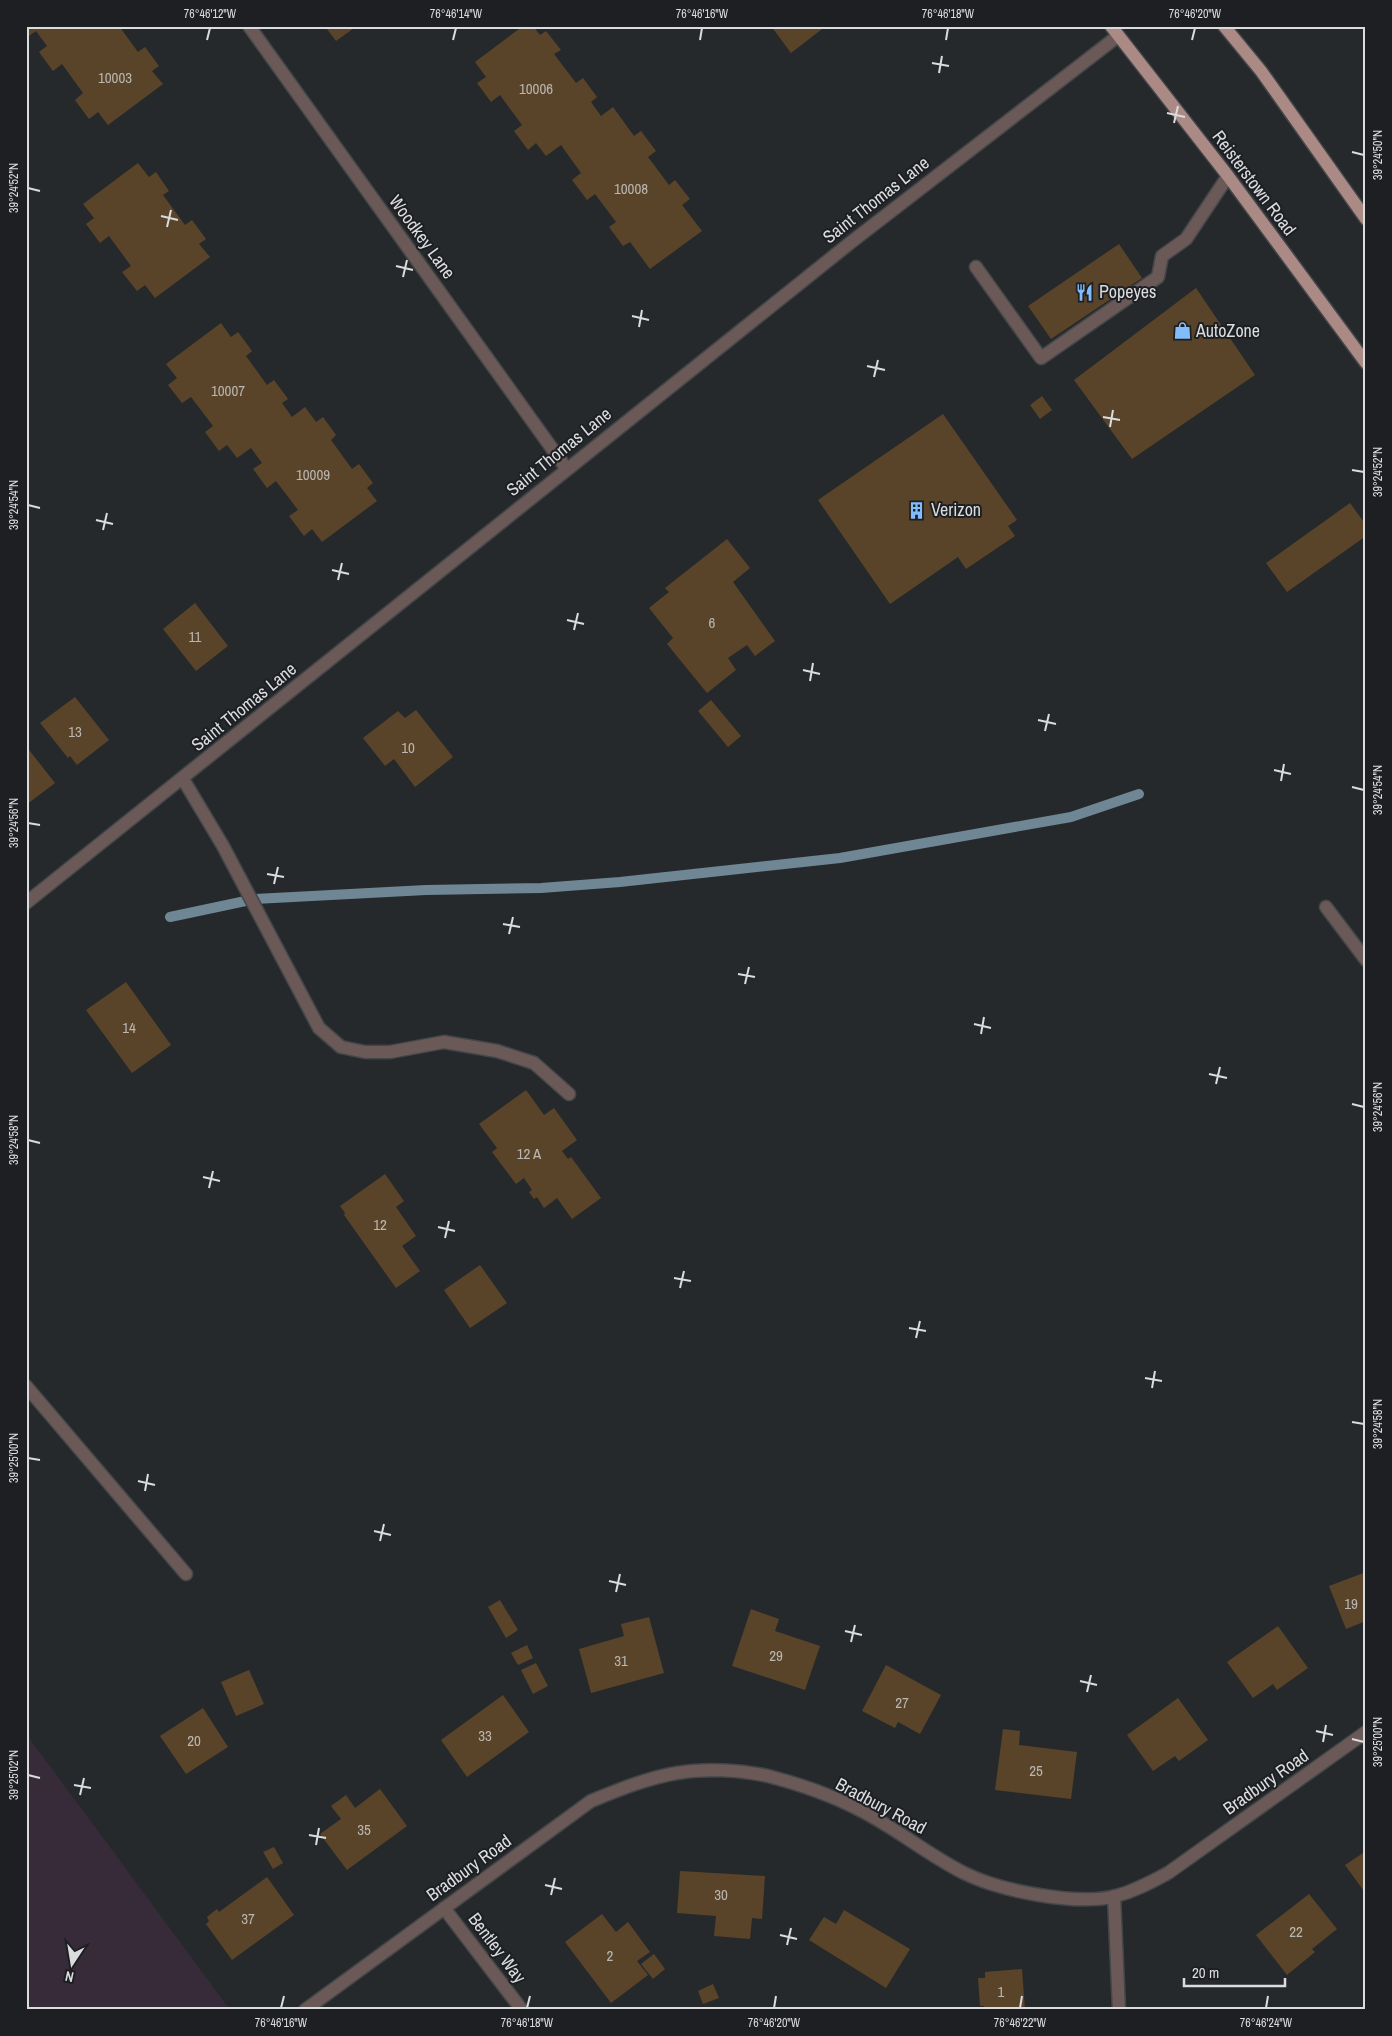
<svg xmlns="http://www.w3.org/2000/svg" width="1392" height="2036" viewBox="0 0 1392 2036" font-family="'Archivo Narrow',sans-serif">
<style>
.education{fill:#372b3a}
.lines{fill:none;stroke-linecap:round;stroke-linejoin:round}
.stream{stroke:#6f8794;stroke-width:10}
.building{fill:#594429}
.service-casing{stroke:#434648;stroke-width:15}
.minor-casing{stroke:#434648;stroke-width:15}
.tertiary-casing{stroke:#434648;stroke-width:15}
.primary-casing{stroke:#434648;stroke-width:15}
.service{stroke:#6a5957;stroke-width:12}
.minor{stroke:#6a5957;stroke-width:12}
.tertiary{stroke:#6a5957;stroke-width:12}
.primary{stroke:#ab8985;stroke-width:12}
.ticks{fill:none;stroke:#dadcde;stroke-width:2}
.labels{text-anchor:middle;stroke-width:4;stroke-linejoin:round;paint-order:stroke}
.number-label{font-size:15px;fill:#bab6b1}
.street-label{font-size:18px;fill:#dadcde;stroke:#1d1f23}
.poi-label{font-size:18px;fill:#dadcde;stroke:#1d1f23;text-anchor:start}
.neatline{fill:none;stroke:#dadcde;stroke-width:2}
.ticks-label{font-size:12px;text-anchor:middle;fill:#dadcde}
</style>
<rect width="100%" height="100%" fill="#26292c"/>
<path class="education" d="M26,1734L112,1850L230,2010H26Z"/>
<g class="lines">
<path class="stream" d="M170,917L255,899L426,890L541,888L620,882L840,858L1071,817L1139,794"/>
</g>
<path class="building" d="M26,26H119L138,52L145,47L159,66L152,71L163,84L108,125L98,112L89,119L75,100L83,93L62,64L53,71L39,52L47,46L36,31L26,38Z
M331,26H353L354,28L336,41L327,29Z
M523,26H533L540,35L546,31L561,50L554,54L576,83L583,78L597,97L591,102L601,116L613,107L634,136L641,131L656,151L648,157L669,185L675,180L690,199L682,205L702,231L650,269L630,242L623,246L609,227L616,222L595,194L587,200L572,180L581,173L561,145L546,156L536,143L528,150L514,131L522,125L500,95L491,102L477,83L486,77L475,62Z
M771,26H826L791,53Z
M138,163L149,177L156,172L169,191L163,195L185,225L192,220L206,239L199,244L210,257L155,298L145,285L137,291L122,272L131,266L109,236L100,243L86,224L94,218L83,204Z
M1119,244L1142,278L1051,339L1028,306Z
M1196,288L1255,375L1132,459L1074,380Z
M221,323L231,337L238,332L252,351L246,356L267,385L274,380L288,399L282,403L292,417L305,407L316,422L323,417L336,435L331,440L352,469L359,464L373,483L367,488L377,501L322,542L312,529L304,536L289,516L298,510L276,481L267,488L253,469L262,463L251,448L237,458L227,445L219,451L205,432L213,426L191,397L182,403L168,385L177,378L166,364Z
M1042,396L1052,410L1040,419L1030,405Z
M943,414L1017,520L1008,526L1015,536L966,569L958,557L890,604L818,500Z
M1350,503L1366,525V536L1287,592L1266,563Z
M727,539L750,568L733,582L775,641L755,656L747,645L728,658L736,670L707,693L667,644L673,638L649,608L669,592L665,588Z
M195,603L228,646L196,671L163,629Z
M75,697L109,740L77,765L70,756L68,758L40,723Z
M711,700L741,736L728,747L698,711Z
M416,710L453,757L415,787L394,759L385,766L363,738L398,711L405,718Z
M26,746L55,783L26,805Z
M126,982L171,1045L132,1073L86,1010Z
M526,1090L544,1115L554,1108L577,1140L562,1151L568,1159L571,1157L601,1198L572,1219L557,1198L544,1208L537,1197L534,1199L529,1192L532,1190L524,1178L516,1184L492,1152L497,1148L479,1124Z
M385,1174L404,1201L396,1207L416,1236L402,1246L420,1271L396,1288L344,1215L345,1213L340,1206Z
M480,1265L507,1303L470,1328L444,1290Z
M1366,1572V1621L1346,1629L1329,1586Z
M500,1600L518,1630L506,1638L488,1607Z
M751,1609L779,1619L775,1631L820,1646L805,1690L732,1666Z
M649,1617L664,1673L591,1693L579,1649L624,1636L621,1624Z
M1278,1626L1308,1668L1277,1690L1273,1684L1253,1698L1227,1662Z
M527,1645L533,1658L518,1665L511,1653Z
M536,1663L548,1686L533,1694L521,1670Z
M886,1665L941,1695L920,1734L898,1722L895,1728L862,1711Z
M249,1670L264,1704L236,1716L221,1682Z
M503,1695L529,1732L467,1777L441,1740Z
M1178,1698L1208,1740L1179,1761L1175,1756L1153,1771L1127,1735Z
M203,1708L228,1747L186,1774L160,1736Z
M1003,1729L1020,1731L1019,1745L1077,1752L1071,1799L995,1790Z
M380,1789L407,1826L347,1870L320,1834L341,1819L331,1806L346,1795L355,1808Z
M274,1847L283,1863L273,1869L263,1852Z
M1366,1851V1894L1345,1865Z
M680,1871L765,1876L762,1919L752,1918L750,1939L714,1936L716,1916L677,1913Z
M267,1877L294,1915L232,1960L206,1924L209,1921L207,1917L217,1909L219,1912Z
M1309,1894L1337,1929L1312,1949L1315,1952L1287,1975L1256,1935Z
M844,1910L910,1949L886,1988L809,1940L824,1917L836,1924Z
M602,1914L616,1932L628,1922L650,1952L637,1961L648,1975L611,2003L565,1942Z
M654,1954L665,1969L653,1979L641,1964Z
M1022,1969L1025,2010H984V2006H980L978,1978H985V1972Z
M713,1984L719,1998L703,2004L698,1991Z"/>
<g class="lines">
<defs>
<path id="service" d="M976,267L1041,358L1158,277L1162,256L1186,239L1228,176
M183,779L223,846L319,1028L341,1047L365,1052H390L444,1042L497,1051L534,1063L569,1094
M1326,907L1366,960"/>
<path id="minor" d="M249,26L566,468
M26,1386L186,1574
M1114,1896L1119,2010
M444,1908L522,2010
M305,2010L591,1801C618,1790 647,1778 677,1773C704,1768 741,1770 768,1776C799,1784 831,1795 860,1810C896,1828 928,1855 964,1873C1000,1891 1077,1906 1116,1896C1135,1891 1151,1882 1168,1873L1366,1732"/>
<path id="tertiary" d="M26,903L850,243L1118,36"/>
<path id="primary" d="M1111,26L1228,176L1366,363
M1224,26L1261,71L1366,219"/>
</defs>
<use href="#service" class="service-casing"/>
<use href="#minor" class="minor-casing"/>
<use href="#tertiary" class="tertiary-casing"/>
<use href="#primary" class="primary-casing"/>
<use href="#service" class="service"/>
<use href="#minor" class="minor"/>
<use href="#tertiary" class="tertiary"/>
<use href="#primary" class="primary"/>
</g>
<path class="ticks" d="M207,40L210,28M453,40L456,28M700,40L702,28M946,40L948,28M1192,40L1195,28M932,63L949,66M939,73L942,56M1167,113L1185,117M1174,123L1178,106M1352,152L1364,155M28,188L40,191M161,216L178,220M167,227L171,210M396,266L413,270M403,277L407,260M632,316L649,320M639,327L642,310M867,366L885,370M874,377L878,360M1103,417L1120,420M1110,427L1113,410M1352,470L1364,472M28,505L40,508M96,520L113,524M103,530L107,513M332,570L349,574M338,580L342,563M567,620L584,624M574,630L578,613M803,670L820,674M810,681L813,663M1038,720L1056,724M1045,731L1049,714M1274,770L1291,774M1281,781L1284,764M1352,787L1364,790M28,823L40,825M267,874L284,877M274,884L278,867M503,924L520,927M509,934L513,917M738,974L755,977M745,984L749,967M974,1024L991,1028M981,1034L984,1017M1209,1074L1227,1078M1216,1084L1220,1067M1352,1104L1364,1107M28,1140L40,1143M203,1177L220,1181M209,1188L213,1171M438,1227L455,1231M445,1238L449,1221M674,1278L691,1281M680,1288L684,1271M909,1328L926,1331M916,1338L920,1321M1145,1378L1162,1381M1152,1388L1155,1371M1352,1422L1364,1424M28,1458L40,1460M138,1481L155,1485M145,1491L148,1474M374,1531L391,1535M380,1541L384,1524M609,1581L626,1585M616,1592L620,1574M845,1631L862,1635M851,1642L855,1625M1080,1681L1097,1685M1087,1692L1091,1675M1316,1731L1333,1735M1352,1739L1364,1742M1323,1742L1326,1725M28,1775L40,1778M74,1785L91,1788M80,1795L84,1778M309,1835L326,1838M316,1845L319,1828M545,1885L562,1889M551,1895L555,1878M780,1935L797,1939M787,1945L791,1928M281,2008L284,1996M527,2008L530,1996M774,2008L776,1996M1020,2008L1022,1996M1266,2008L1268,1996"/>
<defs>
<symbol id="restaurant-bare" viewBox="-9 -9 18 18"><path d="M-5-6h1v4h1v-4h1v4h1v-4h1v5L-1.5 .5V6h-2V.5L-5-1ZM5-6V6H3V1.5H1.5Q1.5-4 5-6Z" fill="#83bcfb" stroke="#1d1f23" stroke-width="2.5" paint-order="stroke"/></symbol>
<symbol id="shop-bare" viewBox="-9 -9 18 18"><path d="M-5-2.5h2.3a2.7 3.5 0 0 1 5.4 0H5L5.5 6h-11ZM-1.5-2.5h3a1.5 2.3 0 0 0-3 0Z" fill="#83bcfb" stroke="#1d1f23" stroke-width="2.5" paint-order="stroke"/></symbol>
<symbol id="building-bare" viewBox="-9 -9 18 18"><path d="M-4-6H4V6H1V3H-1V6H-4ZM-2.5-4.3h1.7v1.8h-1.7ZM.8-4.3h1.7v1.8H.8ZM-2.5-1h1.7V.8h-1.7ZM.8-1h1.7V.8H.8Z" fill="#83bcfb" stroke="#1d1f23" stroke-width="2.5" paint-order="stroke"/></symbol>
</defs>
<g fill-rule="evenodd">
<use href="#restaurant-bare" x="1072" y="280" width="25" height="25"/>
<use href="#shop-bare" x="1170" y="318" width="25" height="25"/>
<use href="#building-bare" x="904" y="498" width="25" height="25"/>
</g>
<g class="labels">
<g class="number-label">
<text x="115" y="83">10003</text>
<text x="536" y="94">10006</text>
<text x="631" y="194">10008</text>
<text x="228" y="396">10007</text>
<text x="313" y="480">10009</text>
<text x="712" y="628">6</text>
<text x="195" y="642">11</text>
<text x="75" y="737">13</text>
<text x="408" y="753">10</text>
<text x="129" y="1033">14</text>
<text x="529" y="1159">12 A</text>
<text x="380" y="1230">12</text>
<text x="1351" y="1609">19</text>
<text x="776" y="1661">29</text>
<text x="621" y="1666">31</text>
<text x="902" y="1708">27</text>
<text x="485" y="1741">33</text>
<text x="194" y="1746">20</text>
<text x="1036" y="1776">25</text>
<text x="364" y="1835">35</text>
<text x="721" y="1900">30</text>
<text x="248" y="1924">37</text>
<text x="1296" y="1937">22</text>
<text x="610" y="1961">2</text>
<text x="1001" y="1997">1</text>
</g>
<g class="street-label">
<text transform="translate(1254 183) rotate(53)" y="6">Reisterstown Road</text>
<text transform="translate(876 200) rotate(-38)" y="6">Saint Thomas Lane</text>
<text transform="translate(422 237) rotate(54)" y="6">Woodkey Lane</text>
<text transform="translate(559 452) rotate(-39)" y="6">Saint Thomas Lane</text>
<text transform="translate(244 707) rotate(-39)" y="6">Saint Thomas Lane</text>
<text transform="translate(1266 1782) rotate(-35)" y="6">Bradbury Road</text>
<text transform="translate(881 1806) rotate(28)" y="6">Bradbury Road</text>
<text transform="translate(469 1868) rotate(-36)" y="6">Bradbury Road</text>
<text transform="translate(497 1948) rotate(53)" y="6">Bentley Way</text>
</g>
<g class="poi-label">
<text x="1099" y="298">Popeyes</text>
<text x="1196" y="337">AutoZone</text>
<text x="931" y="516">Verizon</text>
</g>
</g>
<rect width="1392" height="2036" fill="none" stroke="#1d1f23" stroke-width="55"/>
<g transform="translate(72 1964) rotate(192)" stroke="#1d1f23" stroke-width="4" paint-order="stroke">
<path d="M0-4L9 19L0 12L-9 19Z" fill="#dadcde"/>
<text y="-8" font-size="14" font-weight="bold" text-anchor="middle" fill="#dadcde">N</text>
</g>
<path d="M1184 1978v8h101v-8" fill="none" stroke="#dadcde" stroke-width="2.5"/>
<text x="1192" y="1978" font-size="15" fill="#dadcde" stroke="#1d1f23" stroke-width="4" paint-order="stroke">20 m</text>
<rect x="28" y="28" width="1336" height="1980" class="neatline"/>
<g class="ticks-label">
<text x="210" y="18">76°46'12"W</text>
<text x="456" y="18">76°46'14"W</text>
<text x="702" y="18">76°46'16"W</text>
<text x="948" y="18">76°46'18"W</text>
<text x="1195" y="18">76°46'20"W</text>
<text transform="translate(1378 155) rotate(-90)" y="4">39°24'50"N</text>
<text transform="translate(14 188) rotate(-90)" y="4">39°24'52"N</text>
<text transform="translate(1378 472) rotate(-90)" y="4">39°24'52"N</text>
<text transform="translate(14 505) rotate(-90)" y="4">39°24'54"N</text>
<text transform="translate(1378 790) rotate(-90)" y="4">39°24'54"N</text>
<text transform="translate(14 823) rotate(-90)" y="4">39°24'56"N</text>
<text transform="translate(1378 1107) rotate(-90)" y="4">39°24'56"N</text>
<text transform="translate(14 1140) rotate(-90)" y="4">39°24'58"N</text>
<text transform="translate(1378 1424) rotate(-90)" y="4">39°24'58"N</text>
<text transform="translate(14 1458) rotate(-90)" y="4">39°25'00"N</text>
<text transform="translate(1378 1742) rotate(-90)" y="4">39°25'00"N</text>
<text transform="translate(14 1775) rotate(-90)" y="4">39°25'02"N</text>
<text x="281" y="2027">76°46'16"W</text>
<text x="527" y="2027">76°46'18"W</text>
<text x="774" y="2027">76°46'20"W</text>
<text x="1020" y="2027">76°46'22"W</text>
<text x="1266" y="2027">76°46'24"W</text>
</g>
</svg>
